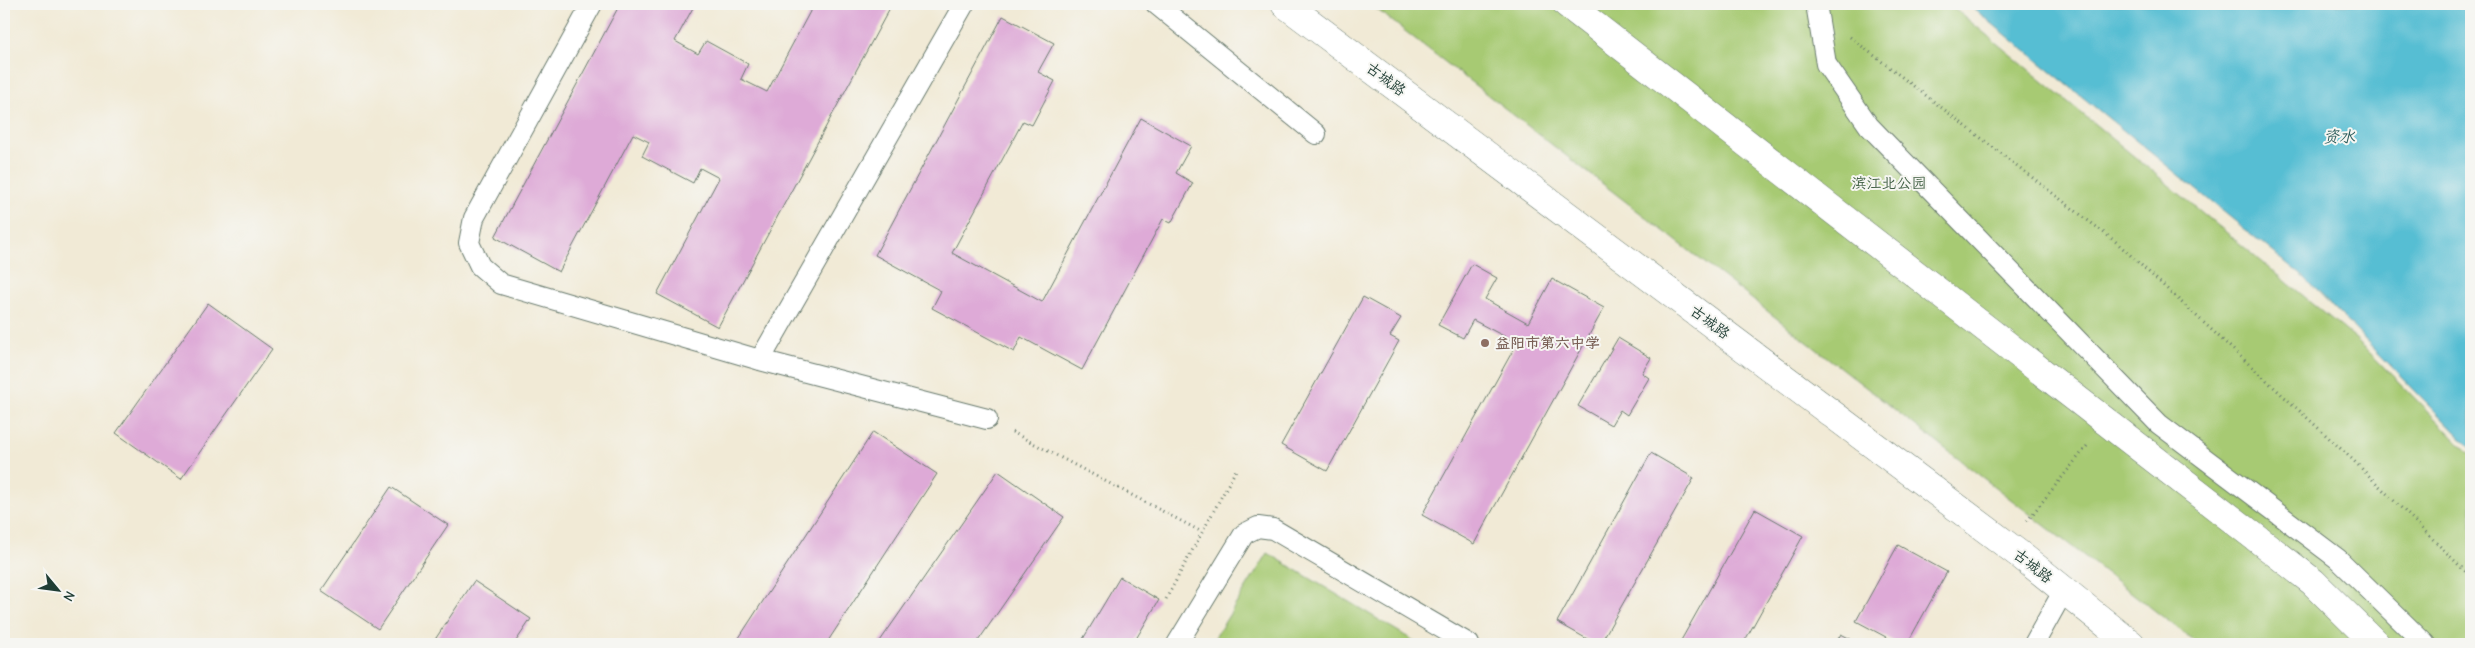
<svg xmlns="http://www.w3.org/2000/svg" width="2475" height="648" viewBox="0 0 2475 648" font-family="'Comic Neue','LXGW WenKai TC',sans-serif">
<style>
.green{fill:#a7ca73;stroke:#638454}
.water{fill:#56bed3;stroke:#3a7e84}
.building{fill:#deaad7}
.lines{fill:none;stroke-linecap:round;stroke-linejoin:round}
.service-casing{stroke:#687a6d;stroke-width:22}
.pedestrian-casing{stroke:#687a6d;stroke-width:29}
.tertiary-casing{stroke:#687a6d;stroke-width:29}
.path{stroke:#687a6d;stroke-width:3;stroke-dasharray:1 4;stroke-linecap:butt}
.service{stroke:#fff;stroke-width:20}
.pedestrian{stroke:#fff;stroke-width:28}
.tertiary{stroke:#fff;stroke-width:28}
.education-dot{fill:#8d6e63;stroke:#f6f6f2;stroke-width:2}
.labels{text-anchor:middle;stroke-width:4;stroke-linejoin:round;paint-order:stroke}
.street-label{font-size:15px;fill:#1f3d34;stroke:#f6f6f2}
.park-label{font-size:15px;fill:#416044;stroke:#f6f6f2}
.education-label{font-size:15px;font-weight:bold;fill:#785e54;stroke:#f6f6f2;text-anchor:start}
.water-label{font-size:16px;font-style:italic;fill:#2d5d5c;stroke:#f6f6f2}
</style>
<rect width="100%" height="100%" fill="#f6f6f2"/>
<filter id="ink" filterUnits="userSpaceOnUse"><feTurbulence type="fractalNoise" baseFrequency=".02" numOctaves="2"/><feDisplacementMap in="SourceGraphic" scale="10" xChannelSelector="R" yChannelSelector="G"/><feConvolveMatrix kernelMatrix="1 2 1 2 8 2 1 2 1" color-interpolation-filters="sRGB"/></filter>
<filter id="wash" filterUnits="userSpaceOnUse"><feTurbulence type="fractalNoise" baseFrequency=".0096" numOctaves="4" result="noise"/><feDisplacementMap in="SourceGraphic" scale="20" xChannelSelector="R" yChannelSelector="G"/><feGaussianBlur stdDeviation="1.12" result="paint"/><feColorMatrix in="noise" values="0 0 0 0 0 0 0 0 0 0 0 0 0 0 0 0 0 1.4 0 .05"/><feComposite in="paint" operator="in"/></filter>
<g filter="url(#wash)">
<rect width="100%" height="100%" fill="#f1ead6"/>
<path class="green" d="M1370,4H1949L2357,340L2471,455V644H2198Z
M1268,553L1419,644H1211Z"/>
<path class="water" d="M1968,4H2471V448L2305,278Z"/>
<g id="blocks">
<path class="building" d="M620,4H695L675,41L698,54L706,41L748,64L741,79L767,92L814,4H892L718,327L657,294L719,178L700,168L693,183L642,156L649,142L633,134L559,272L495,237Z
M1003,16L1054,43L1038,72L1055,81L1032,125L1023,121L952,253L1042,302L1141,118L1191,146L1176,173L1193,183L1171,223L1163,219L1082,370L1021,337L1014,352L932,308L941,291L875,255Z
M1472,264L1497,278L1485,299L1528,323L1552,279L1604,308L1474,544L1422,515L1517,343L1473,320L1463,338L1438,325Z
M1363,297L1401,318L1390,336L1399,341L1327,471L1281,445Z
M208,303L272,349L181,479L116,433Z
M1618,338L1651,358L1642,373L1649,378L1627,415L1620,410L1611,425L1578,406Z
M873,432L937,474L826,644H735Z
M1651,453L1694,478L1600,644H1596L1557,622Z
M998,471L1064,517L976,644H878Z
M391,487L448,525L378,629L321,591Z
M1755,509L1803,536L1743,644H1679Z
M1898,545L1947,572L1907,644H1899L1856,621Z
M1120,577L1159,600L1133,644H1080Z
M474,581L531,619L514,644H432Z
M1841,634L1860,644H1835Z"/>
</g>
</g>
<g filter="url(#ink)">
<use href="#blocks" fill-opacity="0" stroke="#687a6d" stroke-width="1"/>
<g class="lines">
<defs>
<path id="service" d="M592,4L474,218L469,243L480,266L501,284L760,360L987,419
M1156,4L1316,134
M1816,4L1826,64L1869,126L2159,424L2338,559L2425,644
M760,360L964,4
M1177,644L1244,534L1258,527L1273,529L1469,644
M2034,644L2064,590"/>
<path id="pedestrian" d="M1567,4L2313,582L2376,644"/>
<path id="tertiary" d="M1285,4L2019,554L2131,644"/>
</defs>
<use href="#service" class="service-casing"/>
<use href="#pedestrian" class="pedestrian-casing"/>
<use href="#tertiary" class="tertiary-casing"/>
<path class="path" d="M1850,37L2116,242L2353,460L2471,577
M1012,432L1202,532
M2027,521L2087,446
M1166,599L1237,468"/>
<use href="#service" class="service"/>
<use href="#pedestrian" class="pedestrian"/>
<use href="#tertiary" class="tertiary"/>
</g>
</g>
<circle class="education-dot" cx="1485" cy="343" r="5"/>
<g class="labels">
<g class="street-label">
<text transform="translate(1386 79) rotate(37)" y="5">古城路</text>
<text transform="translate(1710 322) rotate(37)" y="5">古城路</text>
<text transform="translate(2033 566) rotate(38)" y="5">古城路</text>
</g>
<g class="park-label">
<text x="1889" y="188">滨江北公园</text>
</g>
<g class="education-label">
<text x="1495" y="348">益阳市第六中学</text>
</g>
<g class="water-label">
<text x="2339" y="142">资水</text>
</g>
</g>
<rect width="2475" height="648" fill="none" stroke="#f6f6f2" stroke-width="20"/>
<g transform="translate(58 590) rotate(119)" stroke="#f6f6f2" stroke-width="4" paint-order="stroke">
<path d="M0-4L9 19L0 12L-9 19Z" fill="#1f3d34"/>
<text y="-8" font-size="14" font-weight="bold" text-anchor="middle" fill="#1f3d34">N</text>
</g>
</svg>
